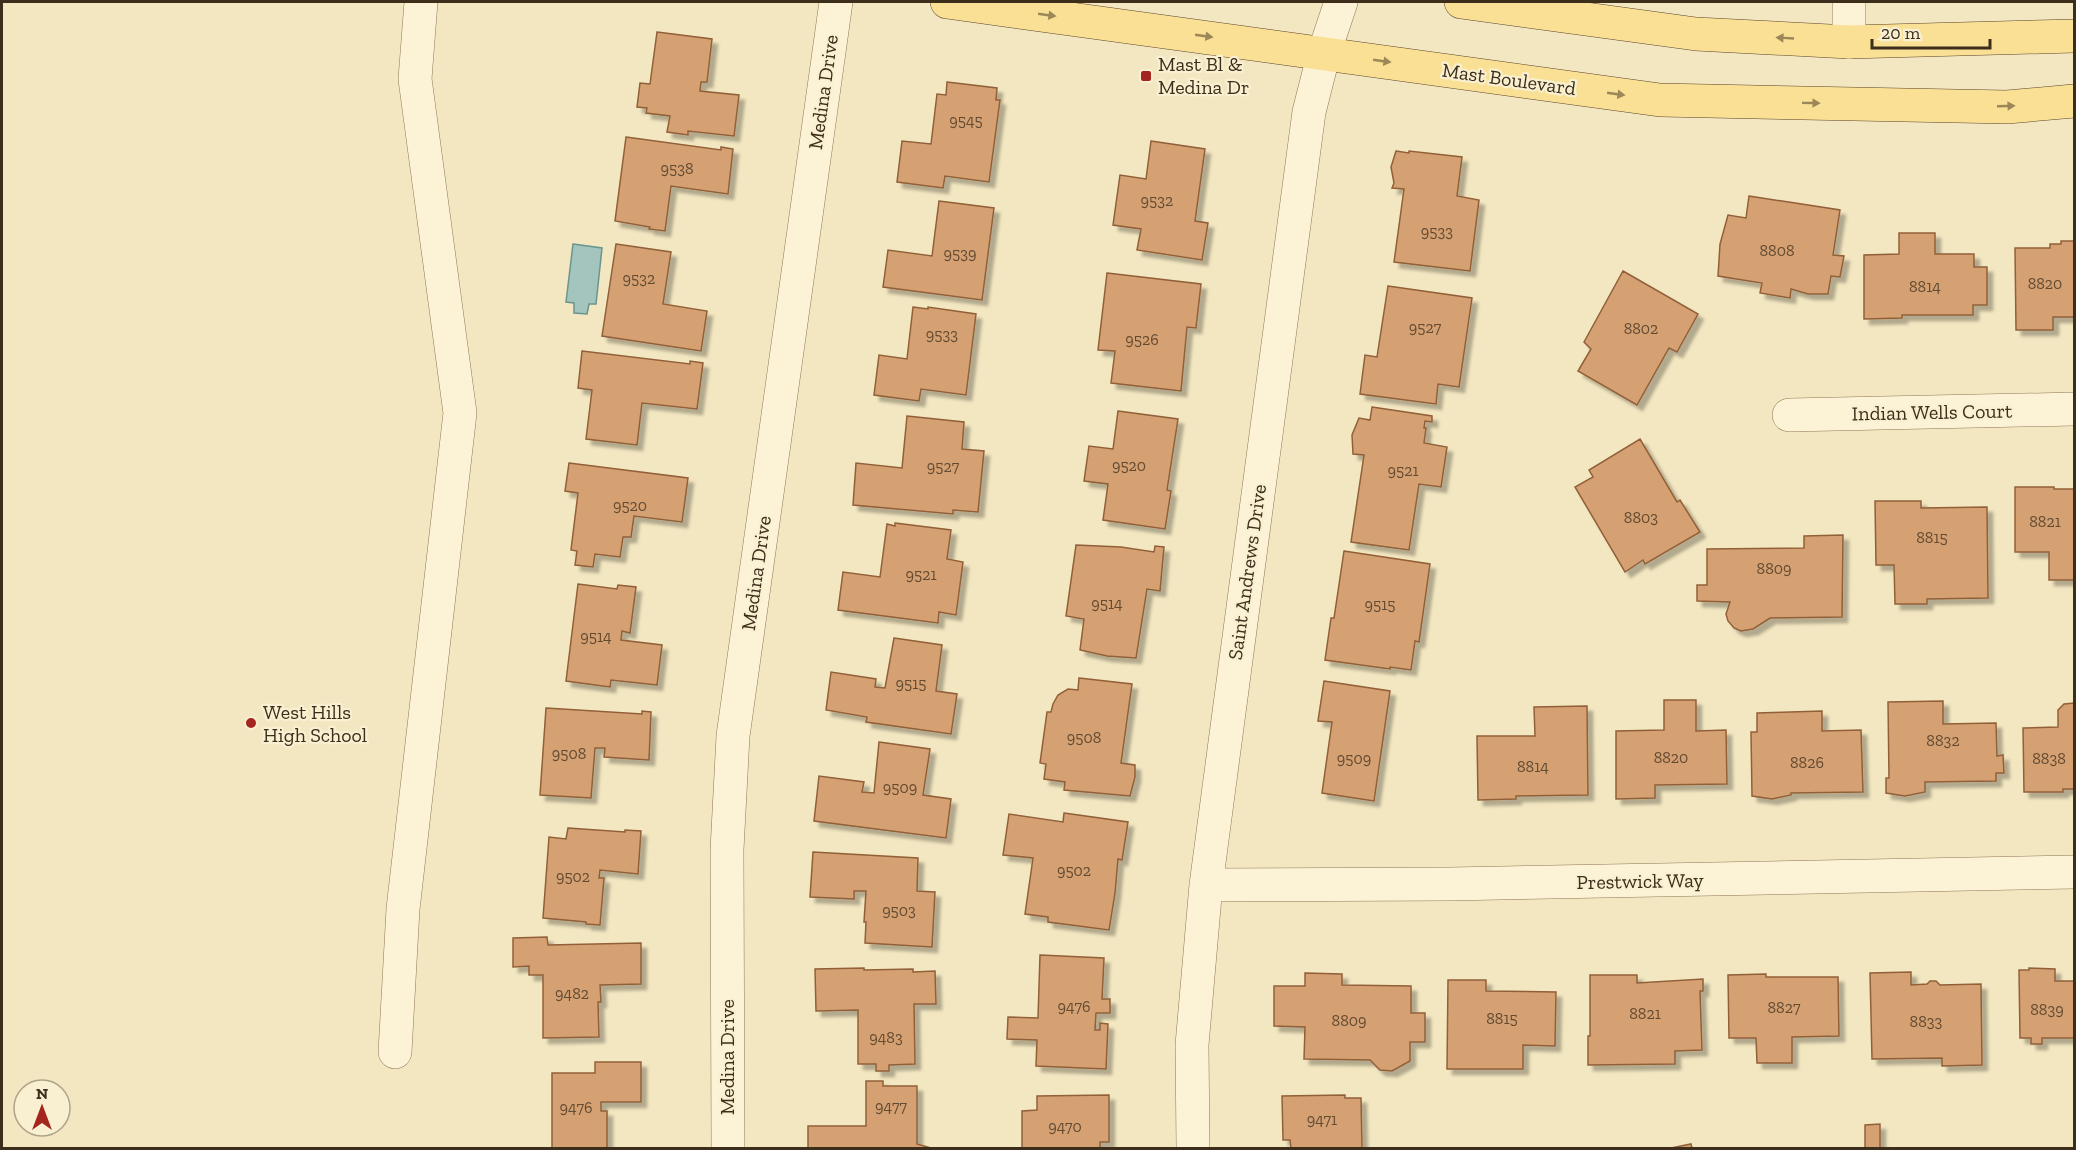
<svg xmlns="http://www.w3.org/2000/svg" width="2076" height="1150" viewBox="0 0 2076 1150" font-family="'Zilla Slab',serif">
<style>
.water{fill:#a4c5bd;stroke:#6a958c;stroke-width:1.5}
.building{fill:#d5a173;stroke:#916039;stroke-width:1.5;filter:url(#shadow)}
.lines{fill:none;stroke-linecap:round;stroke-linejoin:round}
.minor-casing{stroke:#8f7756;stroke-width:34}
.major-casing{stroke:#5c442b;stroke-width:34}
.minor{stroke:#fcf3d6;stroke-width:33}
.major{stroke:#fae095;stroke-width:33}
.oneway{fill:#9c8758}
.poi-dot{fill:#a5251f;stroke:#f9f0d2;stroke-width:2}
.labels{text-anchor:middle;stroke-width:4.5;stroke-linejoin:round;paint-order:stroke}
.number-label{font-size:16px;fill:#634b32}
.poi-label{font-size:20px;fill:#3d2e1c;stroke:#f9f0d2;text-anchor:start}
.street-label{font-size:20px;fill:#3d2e1c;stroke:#f9f0d2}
</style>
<defs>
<filter id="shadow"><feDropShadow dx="5.5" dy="5.5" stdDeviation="1.5" flood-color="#0004"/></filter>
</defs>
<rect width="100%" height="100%" fill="#f3e7c1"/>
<path class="water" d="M573,244L602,248L596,304H589L587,314L574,313V303L566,302Z"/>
<path class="building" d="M657,32L712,39L707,82H701L700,91L739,95L734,136L688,131V135L667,132L670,116L646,113L647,108L637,107L640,83L650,84Z
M947,82L997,88L996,100H1000L989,182L945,176L943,188L897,182L902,141L931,144L937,94L946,95Z
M626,137L721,150V147L733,149L728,194L671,186L665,231L649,229L650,227L615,221Z
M1151,141L1205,149L1195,221L1208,223L1202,260L1137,250L1141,229L1113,225L1120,175L1146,179Z
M1396,151L1409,153V151L1462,157L1457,196L1479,200L1470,271L1394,262L1404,189L1392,188L1394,183L1391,167Z
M1749,196L1840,210L1833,255L1844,256L1840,277L1831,276L1828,294H1808L1791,289L1790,298L1760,293L1762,283L1718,276L1720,244L1728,215L1746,218Z
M939,201L994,208L982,300L883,287L888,250L932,256Z
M1899,233H1935V254H1974V267H1987V305H1973V315H1902V318L1864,319V255L1899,254Z
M2061,241H2074V317H2053V330H2016L2015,248H2050V244H2061Z
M616,244L671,252L663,304L707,311L701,351L602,336Z
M1623,271L1698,314L1677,352L1669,348L1637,405L1578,371L1591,349L1584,342Z
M1107,273L1201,284L1196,328L1187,327L1181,391L1111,383L1115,351L1098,350Z
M1388,286L1472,298L1459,387L1438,384L1436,404L1360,394L1365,355L1377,357Z
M913,307L928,309V307L976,314L966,395L921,389L919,401L874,395L879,355L907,359Z
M582,351L690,364V361L703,363L697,409L642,403L637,445L586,439L592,390L578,388Z
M1372,407L1432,416V422L1425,421L1424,428H1426L1424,443L1447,447L1441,487L1419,484L1409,550L1351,542L1364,455L1353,454L1352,435L1359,418L1370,420Z
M1118,411L1178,419L1167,490L1171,491L1165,529L1103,520L1108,484L1084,481L1089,446L1113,449Z
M907,416L964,422L962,449L984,451L978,512L953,510V514L853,505L856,463L902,468Z
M1640,439L1677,502L1680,500L1700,532L1645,564L1643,560L1625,572L1575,487L1593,477L1589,470Z
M569,463L688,478L682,522L634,516L631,537H623L620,557L595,554L593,567L575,565L577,551L571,550L578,493L565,491Z
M2015,487H2054V489H2074V580H2049V552H2015Z
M1875,501H1921V508L1987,507L1988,598L1927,599V604H1895L1894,565H1876Z
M895,523L951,530L947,559L963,562L956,615L939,612L938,623L838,610L843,572L880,577L887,524L895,526Z
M1843,535L1842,617L1770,618L1753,629L1741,631L1734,628L1728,621L1726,614L1730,602L1697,601V585H1707V549L1804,548V536Z
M1076,545L1121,547L1154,552L1155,546L1164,547L1160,591L1147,589L1136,658L1107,656L1080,650L1084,619L1066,616Z
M1344,551L1430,564L1419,642L1415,641L1411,670L1390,667V669L1325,660L1331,618H1334Z
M578,584L617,589L618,585L636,587L630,633L622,631L621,640L662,645L657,685L611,680L610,687L566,681Z
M894,638L942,645L936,691L957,694L951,734L866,722L867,717L826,710L831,672L876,679L875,687L885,688Z
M1079,678L1132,684L1121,763L1135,765V777L1130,796L1064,790L1065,782L1044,779L1046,764L1040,763L1047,712H1051L1053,704L1058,695L1068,689L1078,690Z
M1324,681L1390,691L1374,801L1322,793L1332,722L1318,721Z
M1664,700H1696V731L1726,730L1727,784L1655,785V798L1616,799V731L1664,730Z
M1943,701V724L1996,723L1997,756L2003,755L2004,773H1996V781L1925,782V792L1905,796L1886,793V778H1889L1888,702Z
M2074,703V789H2063V792H2024L2023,728L2058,727V710L2064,704Z
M1587,706L1588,795L1516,796V799L1478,800L1477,736H1535L1534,707Z
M546,708L642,714V711L651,712L649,760L604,757L605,748H595L591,798L540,795Z
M1822,711V731L1861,730L1863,792L1791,793V795L1772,799L1752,796L1751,732H1757V713Z
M879,742L930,749L923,795L951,799L946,838L814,821L819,776L864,782L862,792L874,793Z
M1064,813L1128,822L1122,860L1118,859L1115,893L1109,930L1048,922V917L1025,914L1033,858L1003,855L1009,814L1063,822Z
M568,828L625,832V830L641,831L638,874L600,870L599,878H604L600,925L586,924V922L543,918L549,837L566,839Z
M813,852L918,858L917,891L935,892L932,947L865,943L866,922H864L866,891H854V899L810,897Z
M547,937L548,945L641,943V984L600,985L601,1002H598L599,1037L543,1038V975H529V966L513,967V938Z
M1040,955L1104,958L1102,999H1110V1013H1096L1095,1030H1100V1023L1108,1024L1106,1069L1036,1066L1037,1040L1007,1039L1008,1017L1038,1018Z
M864,968V970L913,969V972L935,971L936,1004H914L915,1064L889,1065V1071H876V1064H858V1010L816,1011L815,969Z
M2029,968L2055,969V981H2074V1038H2042V1044H2031V1038H2020L2019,970H2029Z
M1911,972V985L1927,984L1930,981H1936L1940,985L1981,984L1982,1065L1942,1066V1058L1872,1059L1870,973Z
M1305,973L1342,974V985L1411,986V1013H1425V1042H1410V1061L1392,1071L1380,1070L1370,1060L1304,1059L1305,1027L1274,1026V986H1305Z
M1766,974V977H1838L1839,1036L1792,1037V1063H1757L1756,1038H1729L1728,975Z
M1590,975H1637V983L1703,979V991H1700L1702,1050L1675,1051V1064L1588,1065V1036H1590Z
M1448,980H1486V991L1556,992L1555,1046L1523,1045V1069H1447Z
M595,1062H641V1102H601V1111H607V1148H552V1073H595Z
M866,1081H883V1086H917V1144L931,1148H808V1126H866Z
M1109,1095V1142H1100V1148H1022V1111L1037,1110V1096Z
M1345,1095V1098H1361L1362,1148H1291L1290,1140H1283L1282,1096Z
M1880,1124V1148H1865V1125Z
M1691,1144L1692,1148H1671Z"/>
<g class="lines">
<defs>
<path id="minor" d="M1849,2V42
M1789,415L2074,409
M1206,885L1450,884L2074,872
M395,1052L403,909L460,413L415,79L421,2
M728,1148L727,850L733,736L836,2
M1193,1148L1192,1045L1206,885L1309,112L1324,53L1341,2"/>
<path id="major" d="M947,2L1660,100L2007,107L2074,101
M1461,2L1696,34L1849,42L2074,36"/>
</defs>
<use href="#minor" class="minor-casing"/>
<use href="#major" class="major-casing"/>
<use href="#minor" class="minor"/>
<use href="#major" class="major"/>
</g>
<defs><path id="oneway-solid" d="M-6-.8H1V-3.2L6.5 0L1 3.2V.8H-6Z" transform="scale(1.5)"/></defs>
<g class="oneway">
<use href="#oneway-solid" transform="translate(1047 15) rotate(8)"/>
<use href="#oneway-solid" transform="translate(1204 36) rotate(8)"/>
<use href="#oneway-solid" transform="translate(1785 38) rotate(-177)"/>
<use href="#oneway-solid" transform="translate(1382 61) rotate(8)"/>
<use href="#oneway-solid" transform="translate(1616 94) rotate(8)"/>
<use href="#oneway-solid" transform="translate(1811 103) rotate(1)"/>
<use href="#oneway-solid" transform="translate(2006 106) rotate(-2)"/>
</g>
<g class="poi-dot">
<rect x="1140" y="70" width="12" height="12" rx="3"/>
<circle cx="251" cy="723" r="6"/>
</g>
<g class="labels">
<g class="number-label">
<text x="966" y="126">9545</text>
<text x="677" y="174">9538</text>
<text x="1157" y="206">9532</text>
<text x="1437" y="237">9533</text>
<text x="1777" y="256">8808</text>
<text x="960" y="259">9539</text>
<text x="639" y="284">9532</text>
<text x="2045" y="289">8820</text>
<text x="1925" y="292">8814</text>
<text x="1425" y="333">9527</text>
<text x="1641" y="334">8802</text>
<text x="942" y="340">9533</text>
<text x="1142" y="345">9526</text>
<text x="1129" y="471">9520</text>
<text x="943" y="472">9527</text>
<text x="1403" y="476">9521</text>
<text x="630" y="511">9520</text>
<text x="1641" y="523">8803</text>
<text x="2045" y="527">8821</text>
<text x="1932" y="543">8815</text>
<text x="1774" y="574">8809</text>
<text x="921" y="580">9521</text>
<text x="1107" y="609">9514</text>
<text x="1380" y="610">9515</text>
<text x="596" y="642">9514</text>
<text x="911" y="689">9515</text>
<text x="1084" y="743">9508</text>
<text x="1943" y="746">8832</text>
<text x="569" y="759">9508</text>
<text x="1671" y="763">8820</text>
<text x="1354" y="764">9509</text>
<text x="2049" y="764">8838</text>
<text x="1807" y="768">8826</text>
<text x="1533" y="772">8814</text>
<text x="900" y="793">9509</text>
<text x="1074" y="876">9502</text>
<text x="573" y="882">9502</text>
<text x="899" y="916">9503</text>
<text x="572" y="999">9482</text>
<text x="1074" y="1012">9476</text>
<text x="1784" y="1013">8827</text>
<text x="2047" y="1015">8839</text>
<text x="1645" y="1019">8821</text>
<text x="1502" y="1024">8815</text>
<text x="1349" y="1026">8809</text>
<text x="1926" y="1027">8833</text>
<text x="886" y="1043">9483</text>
<text x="891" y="1112">9477</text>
<text x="576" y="1113">9476</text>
<text x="1322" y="1125">9471</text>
<text x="1065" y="1132">9470</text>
</g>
<g class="poi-label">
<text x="1158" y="71">Mast Bl &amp;<tspan x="1158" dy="23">Medina Dr</tspan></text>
<text x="263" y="719">West Hills<tspan x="263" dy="23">High School</tspan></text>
</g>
<g class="street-label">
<text transform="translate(1509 79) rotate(8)" y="7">Mast Boulevard</text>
<text transform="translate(823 92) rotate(-82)" y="7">Medina Drive</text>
<text transform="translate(1932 412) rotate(-1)" y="7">Indian Wells Court</text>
<text transform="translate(1247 572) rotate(-82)" y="7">Saint Andrews Drive</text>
<text transform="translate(756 573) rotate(-82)" y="7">Medina Drive</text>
<text transform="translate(1640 881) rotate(-1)" y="7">Prestwick Way</text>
<text transform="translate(727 1057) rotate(-90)" y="7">Medina Drive</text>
</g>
</g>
<rect width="2076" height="1150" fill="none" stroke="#3d2e1c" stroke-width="6"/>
<g transform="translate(42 1108)"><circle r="28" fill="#f9f0d2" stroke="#aea289" stroke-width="1.5"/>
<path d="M0-4.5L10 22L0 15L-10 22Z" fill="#a5251f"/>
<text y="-9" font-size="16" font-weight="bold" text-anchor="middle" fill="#3d2e1c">N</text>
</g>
<path d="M1872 39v9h118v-9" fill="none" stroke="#3d2e1c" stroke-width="3"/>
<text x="1881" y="39" font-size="18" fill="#3d2e1c" stroke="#f9f0d2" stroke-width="4.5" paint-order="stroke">20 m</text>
</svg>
